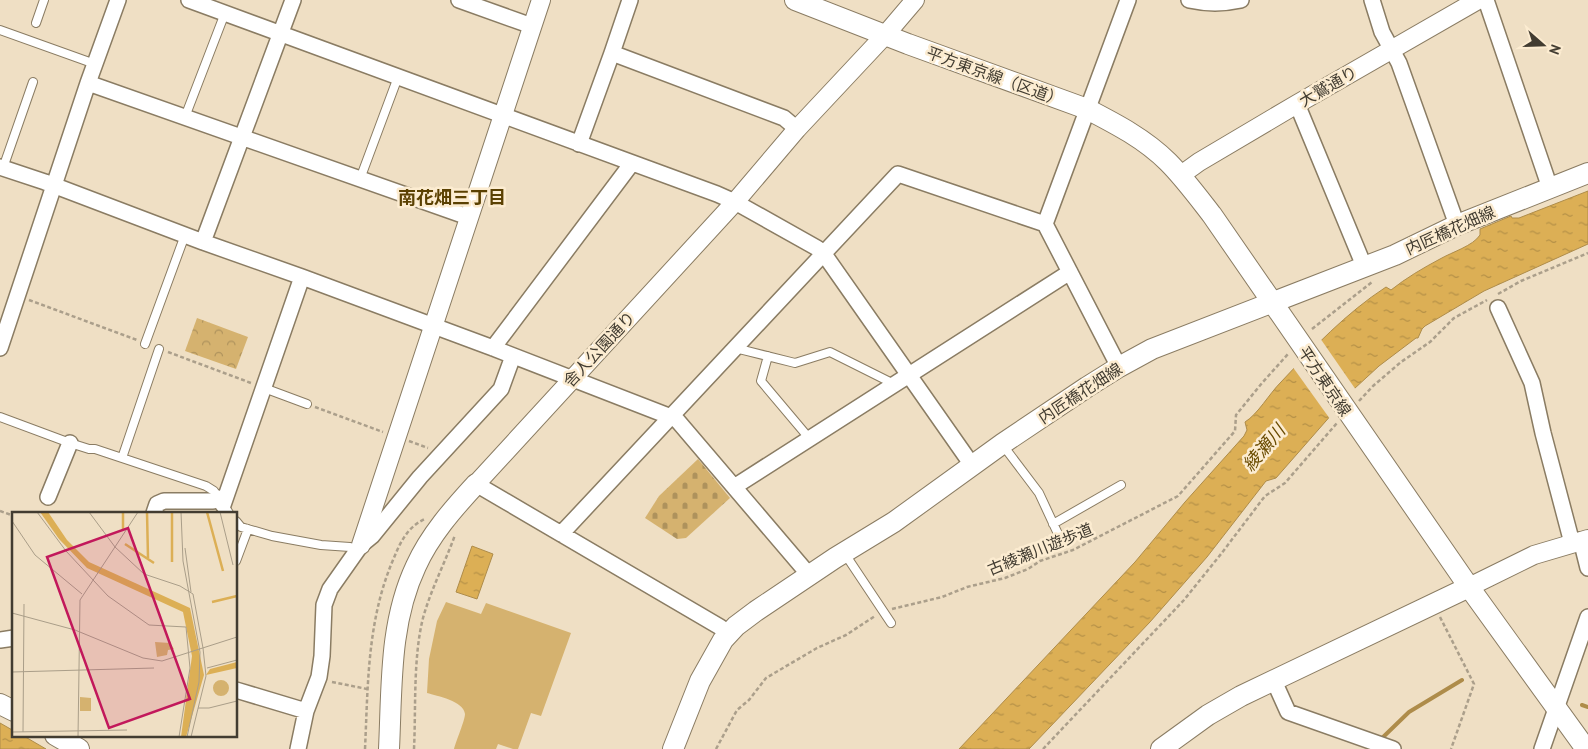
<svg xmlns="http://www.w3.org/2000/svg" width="1588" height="749" viewBox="0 0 1588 749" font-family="'PT Sans','Noto Sans JP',sans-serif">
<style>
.cemetery{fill:url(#cemetery-stones)}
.park{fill:url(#park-crowns)}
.garden{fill:#d5b26f}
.water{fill:url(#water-ripples);stroke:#ae8c4a}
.pier{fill:#efdfc4}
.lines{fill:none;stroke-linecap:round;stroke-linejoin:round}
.stream{stroke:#ae8c4a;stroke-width:4}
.service-casing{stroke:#8a7c63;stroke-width:10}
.minor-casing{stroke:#8a7c63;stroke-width:18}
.tertiary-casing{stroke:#8a7c63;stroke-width:20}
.secondary-casing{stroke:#8a7c63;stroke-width:22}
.path{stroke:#ab9f8b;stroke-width:2.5;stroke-dasharray:4 2.5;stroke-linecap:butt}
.service{stroke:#fff;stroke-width:8}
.minor{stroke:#fff;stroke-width:15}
.tertiary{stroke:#fff;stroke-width:18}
.secondary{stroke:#fff;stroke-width:20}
.labels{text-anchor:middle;stroke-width:5;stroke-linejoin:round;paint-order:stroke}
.street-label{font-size:16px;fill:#423c31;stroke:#fcecd1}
.neighbourhood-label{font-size:18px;font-weight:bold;fill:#5b4102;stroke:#fcecd1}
.water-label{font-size:18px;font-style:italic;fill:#6a4b00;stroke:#fcecd1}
.inset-river{fill:none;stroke:#dcaf55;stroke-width:2.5}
.inset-road{fill:none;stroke:#aa9e89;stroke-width:1}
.view{fill:#c2185b;fill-opacity:0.15;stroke:#c2185b;stroke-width:2.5}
.inset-edge{fill:none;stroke:#423c31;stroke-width:2.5}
</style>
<defs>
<pattern id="cemetery-stones" width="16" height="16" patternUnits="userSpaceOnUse" patternTransform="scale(1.25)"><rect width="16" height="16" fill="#d5b26f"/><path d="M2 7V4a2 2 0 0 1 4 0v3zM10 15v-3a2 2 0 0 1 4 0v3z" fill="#ae925c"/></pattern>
<pattern id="park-crowns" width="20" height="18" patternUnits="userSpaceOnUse" patternTransform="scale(1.25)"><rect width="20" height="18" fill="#d5b26f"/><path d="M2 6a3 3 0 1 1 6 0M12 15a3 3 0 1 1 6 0" fill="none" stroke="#ae925c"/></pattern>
<pattern id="water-ripples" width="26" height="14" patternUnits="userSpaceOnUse" patternTransform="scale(1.25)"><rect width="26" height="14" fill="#dcaf55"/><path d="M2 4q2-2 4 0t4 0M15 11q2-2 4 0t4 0" fill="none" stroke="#b49047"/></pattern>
</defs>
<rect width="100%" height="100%" fill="#efdfc4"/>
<path class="cemetery" d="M698,459L730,498L686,538L677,539L645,518L659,496Z"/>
<path class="park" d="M197,318L248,337L236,369L185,351Z"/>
<path class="garden" d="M446,602L481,614L486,603L571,633L541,716L531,713L518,749H513L498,744L496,749H454C456,741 465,720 465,714C464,701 437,696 427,693L429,659L437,621Z"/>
<path class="water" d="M1588,191V244L1484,291L1425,326L1422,329L1418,338H1416L1379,366L1354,389L1276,478L1266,481L1207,557L1150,622L1029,749H959L1135,562L1185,502L1244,436L1247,430L1245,422C1258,414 1269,394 1281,382C1313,348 1346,313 1386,287L1391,290C1406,278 1423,268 1440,259C1452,252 1473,246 1480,235V229L1511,216L1512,218H1519Z
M472,546L493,554L477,599L456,592Z
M0,723L14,731V735H22L46,749H0Z"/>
<path class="pier" d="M1320,338L1356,390L1330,419L1292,366Z"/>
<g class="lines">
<path class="stream" d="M1582,705L1588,707
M1379,741L1409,712L1462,680"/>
<defs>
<path id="service" d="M36,23L44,0
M0,30L95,64
M185,117L225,13
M3,168L33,82
M360,179L398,77
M145,344L185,235
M735,348L795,363L830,352L894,384
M768,356L761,381L809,438
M264,388L307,404
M0,417L70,443L89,449H95L206,486L214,491L229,513
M1002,444L1039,493L1059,536
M122,458L159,349
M236,521L241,527L272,536L321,545L350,547L358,550
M1053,524L1121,485
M845,554L891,623
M236,561L248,529"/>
<path id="minor" d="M189,0L717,194L735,202L817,248L824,254L972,465
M459,0L532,26
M1189,0C1207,4 1223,4 1241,0
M1372,0L1382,32L1399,63L1457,225
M1486,0L1550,188
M612,53L784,118L797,129
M88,83L468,217
M1297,104L1364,266
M579,144L612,53L630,0
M0,167L45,182L203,242L302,277L493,348L671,417L677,420L810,576
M1045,224L1128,0
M203,242L293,0
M1498,308L1532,383L1543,433L1572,543
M0,348L88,83L118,0
M493,348L632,163
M476,484L720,627L728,634
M734,487L1070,272
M48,497L70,443
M223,505L302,277
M154,513L157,504L164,501H213L218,498
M561,534L898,174L1045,224L1119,367
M1581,540L1588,568
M0,640L14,638
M1274,681L1288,712L1393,749
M236,690L306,711
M298,749L306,711L319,677L322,656L324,605L330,589L361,545L372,536L420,477L501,389L513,356
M1542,749L1588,617"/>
<path id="tertiary" d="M1181,175L1199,162L1297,104L1478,0
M476,484L735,202L797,129L886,34L915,0
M361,545L541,0
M1469,587L1534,555L1588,539"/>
<path id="secondary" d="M795,0L908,44L1087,109C1116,124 1145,139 1168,162C1184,178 1198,197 1212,215L1469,587L1586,749
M0,704L14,711
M55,735L79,749
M389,749C392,687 389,623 416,566C430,535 453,509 476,484
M673,749L700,681L723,640L736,626L756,611L835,558L894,522L1002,444L1087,387L1119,367L1152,349L1395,255L1457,225L1588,173
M1161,749L1208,715L1241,696L1469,587"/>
</defs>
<use href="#service" class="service-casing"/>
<use href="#minor" class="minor-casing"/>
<use href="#tertiary" class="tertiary-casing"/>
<use href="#secondary" class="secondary-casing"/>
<path class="path" d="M1498,294L1521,281L1588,253
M29,300L137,340
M1312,329L1372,282
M168,352L251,383
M1359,401L1373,386L1401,362L1430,342L1454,318L1487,300
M315,407L383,432
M409,441L428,448
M0,511L14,516
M892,609L942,597L967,587L1005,578L1028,569L1040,561L1073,550L1178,496L1235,431L1236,415L1262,383L1288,354
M1440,617L1474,684L1451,749
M332,682L367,689
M365,749C368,685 367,621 393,560C400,543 407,527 425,519
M414,749C416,708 413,658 423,618C431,589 445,563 455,535
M716,749L737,710L749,700L766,678L817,648L846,635L875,616
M1043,749L1184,600L1221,554L1265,496L1285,483L1337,423"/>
<use href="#service" class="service"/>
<use href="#minor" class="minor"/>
<use href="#tertiary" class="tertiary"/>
<use href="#secondary" class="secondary"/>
</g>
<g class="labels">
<g class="street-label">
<text transform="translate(995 76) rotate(20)" y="6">平方東京線（区道）</text>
<text transform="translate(1328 86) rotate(-30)" y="6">大鷲通り</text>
<text transform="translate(1450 230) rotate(-24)" y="6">内匠橋花畑線</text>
<text transform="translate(599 349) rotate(-47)" y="6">舎人公園通り</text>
<text transform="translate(1325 381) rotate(56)" y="6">平方東京線</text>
<text transform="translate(1080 393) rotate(-33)" y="6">内匠橋花畑線</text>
<text transform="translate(1040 549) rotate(-22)" y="6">古綾瀬川遊歩道</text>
</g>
<g class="neighbourhood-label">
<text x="452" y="204">南花畑三丁目</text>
</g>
<g class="water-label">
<text transform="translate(1264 448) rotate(-50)" y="6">綾瀬川</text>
</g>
</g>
<g transform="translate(12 512)">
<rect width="225" height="225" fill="#efdfc4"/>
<path d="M68,185L79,186V199H68Z" fill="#d5b26f"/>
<path d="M143,130L158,131L162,137L156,138L155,143L145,145ZM201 176a8 8 0 1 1 16 0a8 8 0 1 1-16 0Z" fill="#d5b26f"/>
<path d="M28,0H36L55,28L77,50L178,96L192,163L174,225H169L180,144L171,100L75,56L47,27ZM225,150V156L194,163L198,157Z" fill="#dcaf55"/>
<path class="inset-river" d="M111,0V18M135,0L136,46M160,0V50M195,0L211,59M113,32L142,51M200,90L225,84"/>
<path class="inset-road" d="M25,0L54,39L96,84L137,113L174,115L178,156L167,225M77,0L103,35M169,0L171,49L188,140L187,170L175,225M208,0L221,53M0,9L23,43L70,82M103,35L132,62L168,74L181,82L191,136M173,36L179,80M0,101L63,118L131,146M131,146L150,149L225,125M195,156L225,148M0,160L142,156M186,196H197L225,189M0,220L115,218M11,220L12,92M66,225L68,88L126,0M179,225L194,164L191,136"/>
<path class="view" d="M116,16L178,187L97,216L35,45Z"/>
<rect width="225" height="225" class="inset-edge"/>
</g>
<g transform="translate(1543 45) rotate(110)" stroke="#fcecd1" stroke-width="4" paint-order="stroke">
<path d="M0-4L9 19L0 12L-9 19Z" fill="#423c31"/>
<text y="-8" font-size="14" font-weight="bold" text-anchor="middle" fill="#423c31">N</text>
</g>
</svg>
